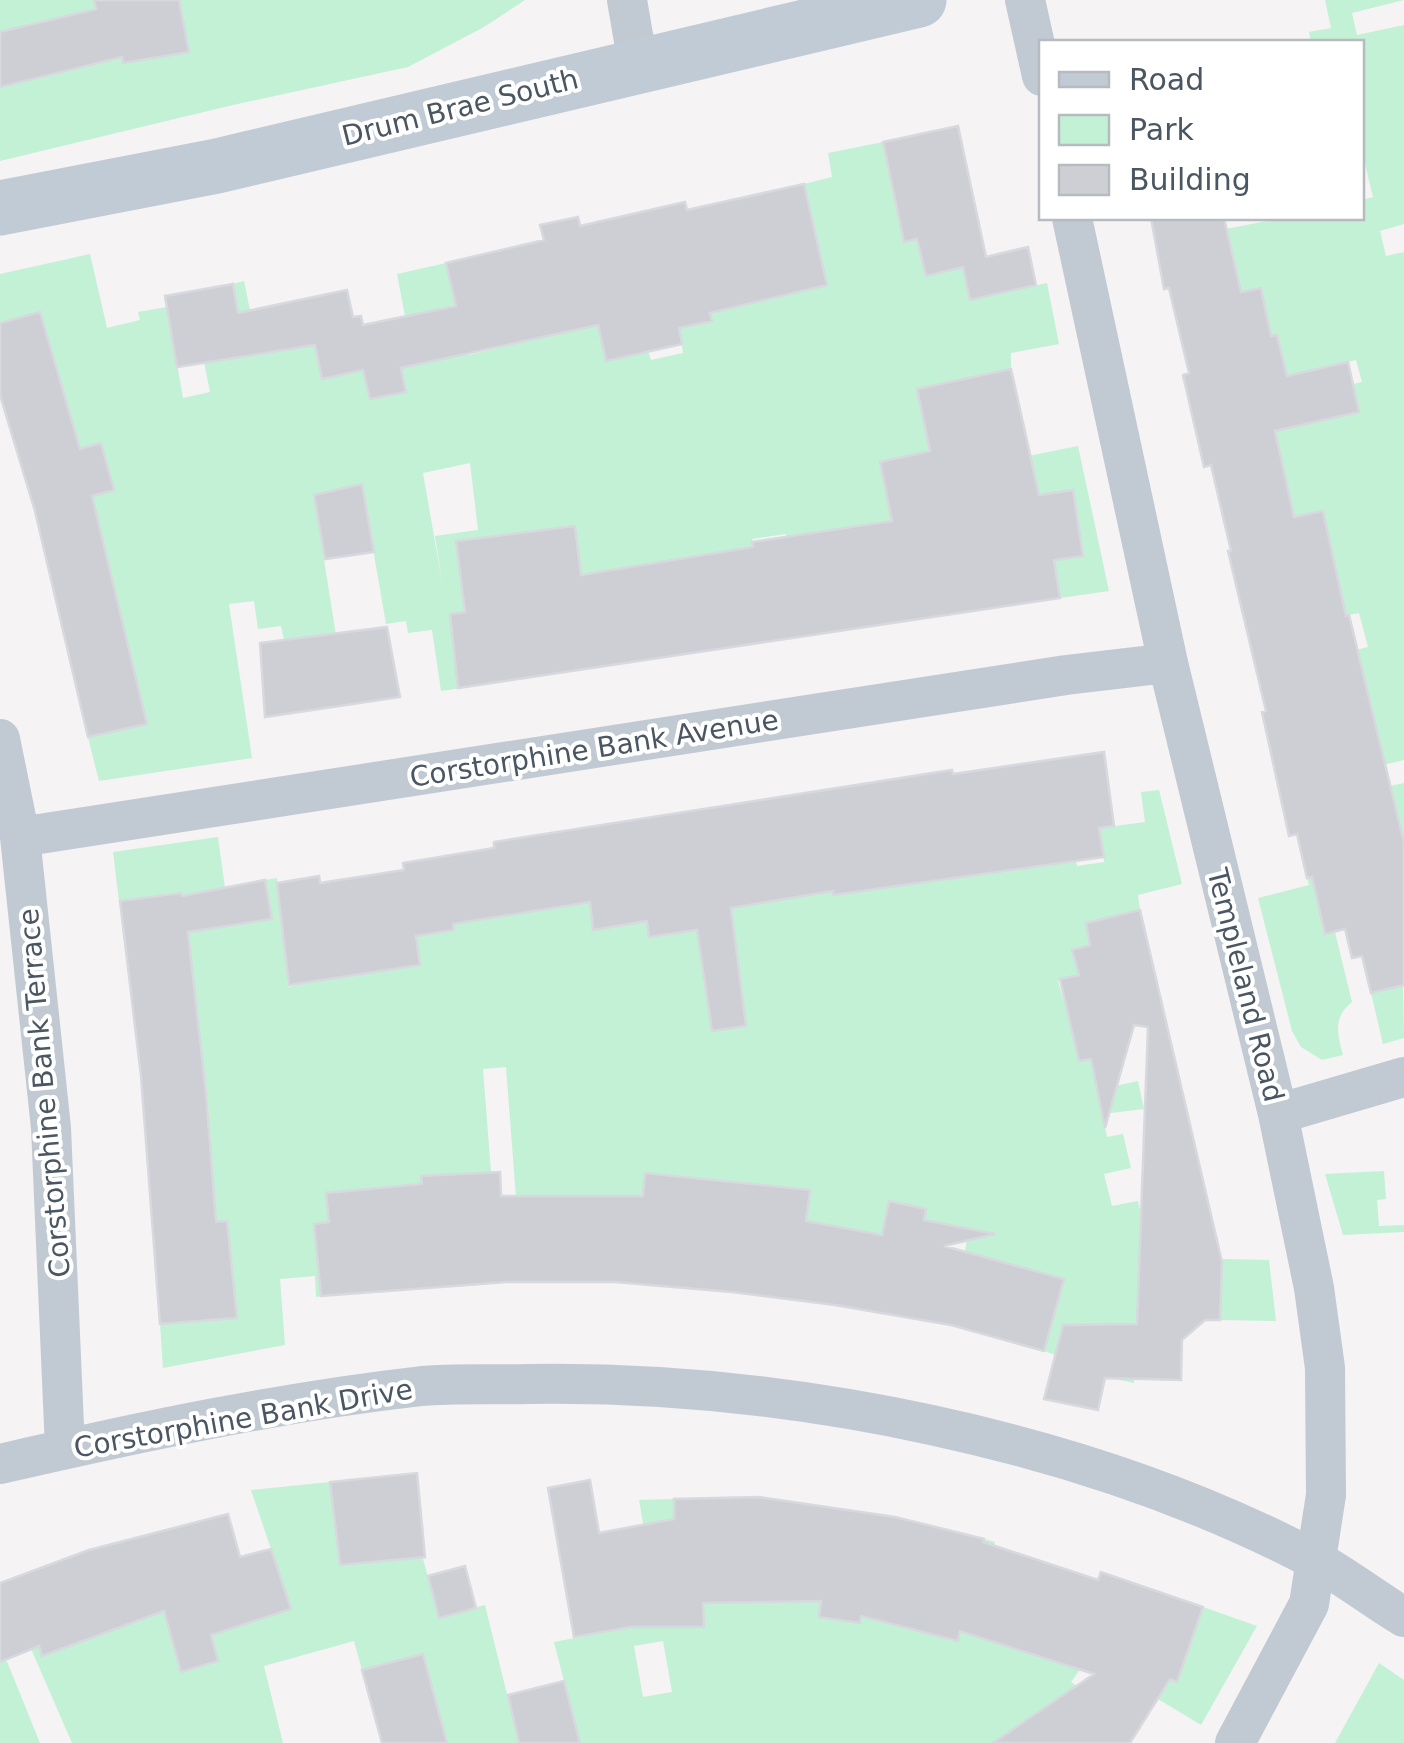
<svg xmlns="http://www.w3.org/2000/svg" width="1404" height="1743" viewBox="0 0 1404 1743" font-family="'DejaVu Sans',sans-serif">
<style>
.green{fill:#c3f1d5;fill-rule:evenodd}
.building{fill:#cdcfd5;stroke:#d7d9de;stroke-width:2.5}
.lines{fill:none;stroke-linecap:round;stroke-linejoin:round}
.minor{stroke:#c1cad2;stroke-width:40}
.secondary{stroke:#c1cbd6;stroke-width:55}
.labels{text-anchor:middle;stroke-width:8;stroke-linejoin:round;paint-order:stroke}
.street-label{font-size:28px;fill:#4a5661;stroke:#fff}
</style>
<rect width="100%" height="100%" fill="#f5f3f3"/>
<path class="green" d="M0,0H525L484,27L408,67L233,105L0,161Z
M1325,0H1404L1352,13L1357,35L1404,25V224L1380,231L1386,256L1404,252V760L1284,789L1378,734L1370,705L1262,693L1260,687L1306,676L1304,663L1368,647L1359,613L1334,618L1273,587L1337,572L1323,511L1280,521L1283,470L1275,431L1359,412L1353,384L1362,382L1356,360L1287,376L1277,335L1252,341L1266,310L1261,288L1241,292L1231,246L1163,262L1158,242L1282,218H1362V200L1373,197L1362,152V42H1311L1309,32L1331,28Z
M883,142L904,241L917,239L926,275L987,262L996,294L1047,283L1059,344L1011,353V369L917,389L930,451L880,462L885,485L1078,446L1109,591L1060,598L1054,560L1083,556L1072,490L998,501L863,574L871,627L861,628L845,528L791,563L786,534L752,539L767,641L720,573L716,553L684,558V566L618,569L575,576L580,567L575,526L546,529L565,673L441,691L432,630L408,633L406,621L386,624L362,485L314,496L347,705H341L303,649L301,638L284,640L281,626L258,629L254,601L229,604L252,758L99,781L88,737L147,723L92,496L114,489L101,443L79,449L0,323V274L90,254L107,328L140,320L138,312L167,307L183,398L210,392L204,362L246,355L233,284L244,281L250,310L268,307L277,352L315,345L322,378L363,370L371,399L406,391L391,319L405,316L397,274L446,263L469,355L541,338L520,246L648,351L651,360L683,353L679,328L712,321L707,295L780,296L827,285L804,184L832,177L828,153ZM470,463L478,530L435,536L442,582L423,473Z
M1036,761L1046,822L1070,819L1077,866L1104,862L1100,828L1145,822L1141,792L1159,790L1182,884L1138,895L1140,910L1086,923L1090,945L1072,950L1079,975L1058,981L1064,1002L1156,980L1163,1003L1071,1024L1079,1061L1099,1057L1106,1088L1138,1081L1144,1109L1102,1114L1107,1137L1123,1134L1131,1168L1104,1174L1112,1206L1138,1201L1145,1231L1211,1216L1221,1259L1269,1260L1276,1321L1220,1320L1221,1265L1140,1263L1137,1324L1113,1325L1135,1360L1134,1383L1052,1366L1055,1355L1044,1351L987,1258L967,1330L951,1325L969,1229L924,1220L926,1209L888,1202L882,1235L869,1234L857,1309L847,1307L853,1265L805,1225L809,1191L781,1187L723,1254L729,1181L645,1173L636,1284L630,1283L633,1240L516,1197L506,1067L483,1069L491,1172L421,1177L429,1287L326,1193L329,1222L314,1224L321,1296L316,1297L315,1276L280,1279L285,1345L163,1368L160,1324L222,1318L208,1103L181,894L119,901L113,852L218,837L225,888L272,919L265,880L277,878L288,987L312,982L307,954L420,965L416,936L454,930L443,855L450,854L461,922L530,912L520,837L532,835L533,840L589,901L593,930L625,925L633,827L649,936L698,930L710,1013L744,1007L717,814L758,903L829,891L818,797L833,894L902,883L885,780L902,778L1037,847L1018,764Z
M1404,783V870L1335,932L1352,1002C1333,1017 1337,1033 1343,1055L1322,1060L1301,1047L1292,1031L1258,898L1309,885L1307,878L1389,858L1401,830L1390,786Z
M1403,985L1404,1038L1383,1044L1371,993Z
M1384,1171L1386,1199L1377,1200L1379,1226L1404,1225V1232L1343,1235L1325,1174Z
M330,1482L334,1514L415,1530L439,1617L485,1605L519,1743H447L423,1654L362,1670L354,1641L264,1666L283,1743H72L2,1582L14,1578L43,1655L135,1622L113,1562L143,1537L181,1671L217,1662L203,1609L258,1620L291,1608L251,1490Z
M674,1499L676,1571L670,1572L672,1627H703V1603L773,1602V1557L827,1565L820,1617L859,1623L866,1581L882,1583L885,1567L896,1570V1576L935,1586L924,1632L958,1640L984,1539L995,1542L983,1601L1030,1617L1020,1650L1055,1662L1084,1576L1098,1580L1083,1621L1115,1632L1114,1639L1163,1656L1157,1675L1177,1682L1203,1607L1257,1626L1201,1725L1158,1699L1152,1708L1084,1664L1071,1682L1089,1694L1061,1739L1066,1743H1051L1044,1728L1028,1735L1030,1743H1020L1012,1730L993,1743H580L554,1642L660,1622L639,1500ZM663,1641L672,1692L643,1697L634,1646Z
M6,1659L40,1743H0V1662Z
M1379,1663L1404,1680V1743H1335Z"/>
<path class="building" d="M94,0H179L189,52L123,63L122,57L0,87V32L96,9Z
M958,126L986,257L1028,247L1036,285L970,300L963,267L926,276L917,239L904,242L883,142Z
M804,184L827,285L710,313L712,321L679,328L682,344L606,361L598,325L401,368L406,392L370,399L363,370L322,379L315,345L177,367L165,296L233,284L238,313L347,290L353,317L361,316L363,325L456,306L446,263L544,240L540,225L578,217L580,226L685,202L687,210Z
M1151,218H1224L1241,292L1261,288L1271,336L1277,335L1287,376L1348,362L1359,412L1275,431L1294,517L1323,511L1346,616L1349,615L1404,843V985L1371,993L1362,956L1352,958L1345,929L1325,934L1312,877L1307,878L1297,834L1289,836L1262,712L1266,711L1228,551H1231L1211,465L1204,467L1183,375L1189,373L1169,288L1164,289Z
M40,312L80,449L101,443L114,490L92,496L147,724L88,737L35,511L0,395V323Z
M1011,369L1039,495L1073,490L1083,556L1054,560L1060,598L458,688L450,614L465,612L456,541L575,526L581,575L753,547L752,542L892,521L880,462L930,451L917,389Z
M362,484L374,552L325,559L314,495Z
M387,627L400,697L265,717L260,643Z
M1104,752L1114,826L1099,828L1104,857L833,895V891L731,908L746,1026L712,1031L697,930L649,937L647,921L593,930L590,902L453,924L454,930L416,936L420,965L289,985L277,883L319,876L320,883L404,870L403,863L494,848V842L952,770L953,774Z
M265,880L272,919L188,932L206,1093L216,1222L227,1221L237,1318L160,1324L141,1076L120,901L181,893L182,896Z
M1140,910L1222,1262L1220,1320H1205L1182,1340L1181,1380L1105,1378L1098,1410L1044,1399L1063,1325L1137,1324L1148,1027L1134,1025L1105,1128L1091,1059L1079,1061L1060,979L1079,975L1072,950L1090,945L1086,923Z
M500,1172L501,1196H643L645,1173L810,1190L806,1221L882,1235L889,1201L926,1209L924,1220L995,1234L944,1246L1064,1279L1044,1351L951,1325L835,1305L732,1292L615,1282H507L321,1296L314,1224L329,1222L326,1193L422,1184L421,1176Z
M417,1473L425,1557L340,1565L330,1482Z
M590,1480L599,1533L674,1519V1499L759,1497L895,1517L984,1539L983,1542L1098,1580L1101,1572L1203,1607L1177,1682L1170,1679L1130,1743H993L1094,1674L960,1631L958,1641L861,1616L860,1623L819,1617L821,1601L703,1603L704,1627H631L574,1637L548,1488Z
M228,1514L240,1557L271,1549L291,1609L211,1635L218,1661L181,1672L164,1611L42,1656L39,1646L0,1662V1583L89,1550Z
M465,1566L476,1608L439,1618L428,1576Z
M423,1654L447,1743H382L362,1670Z
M564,1681L580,1743H519L508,1695Z"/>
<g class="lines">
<path class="minor" d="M627,0L638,64
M1025,0L1042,76
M1072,218L1168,663L1278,1114L1314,1288L1325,1368L1326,1495L1309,1604L1235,1743
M0,739L20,837L51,1128L65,1449
M20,837L1066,675L1168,663
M1278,1114L1404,1077
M0,1464C139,1432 280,1402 422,1386C457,1383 493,1385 528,1384C785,1380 1086,1439 1315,1560C1346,1577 1374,1599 1404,1617"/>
<path class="secondary" d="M0,208L217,166L919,0"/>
</g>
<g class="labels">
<g class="street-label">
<text transform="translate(460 107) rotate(-14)" y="10">Drum Brae South</text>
<text transform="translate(594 748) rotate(-9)" y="10">Corstorphine Bank Avenue</text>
<text transform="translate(1246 985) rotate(76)" y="10">Templeland Road</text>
<text transform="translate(44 1093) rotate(-95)" y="10">Corstorphine Bank Terrace</text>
<text transform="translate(243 1418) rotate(-10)" y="10">Corstorphine Bank Drive</text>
</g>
</g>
<rect x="1039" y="40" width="325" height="180" fill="#ffffff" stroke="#b7bbc0" stroke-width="2.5"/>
<rect x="1059" y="72" width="50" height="15" fill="#c1cbd6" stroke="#b7bbc0" stroke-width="2.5"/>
<text x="1129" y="90" font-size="30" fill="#4a5661">Road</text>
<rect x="1059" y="115" width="50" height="30" fill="#c3f1d5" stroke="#b7bbc0" stroke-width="2.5"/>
<text x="1129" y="140" font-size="30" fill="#4a5661">Park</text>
<rect x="1059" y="165" width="50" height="30" fill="#cdcfd5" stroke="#b7bbc0" stroke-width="2.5"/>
<text x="1129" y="190" font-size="30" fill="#4a5661">Building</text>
</svg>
